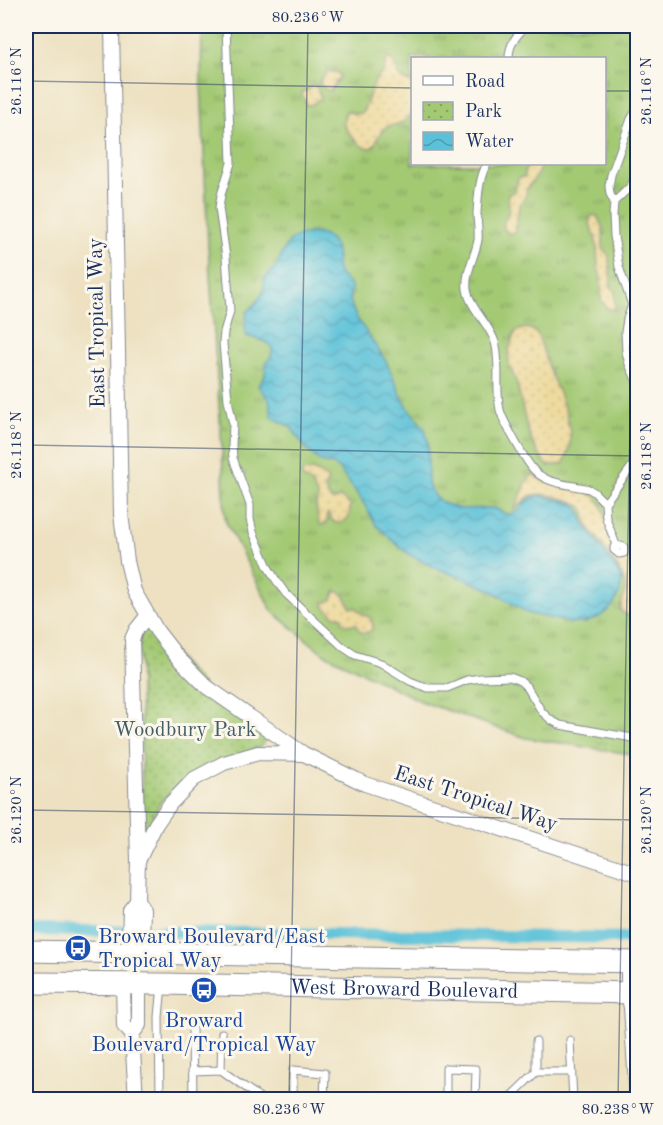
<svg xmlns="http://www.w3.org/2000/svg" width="663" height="1125" viewBox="0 0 663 1125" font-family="'Old Standard TT',serif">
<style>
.grass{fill:url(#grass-tufts);stroke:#5f7c68;stroke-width:1.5;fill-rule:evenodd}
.sand{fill:url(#sand-dots);stroke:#84847e;stroke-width:1.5}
.park{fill:url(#park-dots);stroke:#5f7c68;stroke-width:1.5}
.water{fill:url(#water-waves);stroke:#3a789b;stroke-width:1.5}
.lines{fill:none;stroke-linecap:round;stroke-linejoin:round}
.canal{stroke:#5ac1d8;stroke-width:12}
.lane-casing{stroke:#848890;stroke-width:9}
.street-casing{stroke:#848890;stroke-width:16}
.primary-casing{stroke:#848890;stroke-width:23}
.lane{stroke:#fff;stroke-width:7}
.street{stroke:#fff;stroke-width:14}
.primary{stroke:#fff;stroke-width:21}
.ticks{fill:none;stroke:#1b2f5e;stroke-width:1.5;stroke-opacity:0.45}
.labels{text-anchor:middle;stroke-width:6;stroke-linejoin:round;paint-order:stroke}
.street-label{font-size:21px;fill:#1b2f5e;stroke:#fbf7ec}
.park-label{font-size:21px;fill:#445d64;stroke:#fbf7ec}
.transit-label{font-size:21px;fill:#164399;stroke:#fbf7ec;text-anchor:start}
.neatline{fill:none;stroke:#1b2f5e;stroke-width:2}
.ticks-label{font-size:15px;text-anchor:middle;fill:#1b2f5e}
</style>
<defs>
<pattern id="grass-tufts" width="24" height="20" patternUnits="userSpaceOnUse" patternTransform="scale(1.5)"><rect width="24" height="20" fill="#a3c973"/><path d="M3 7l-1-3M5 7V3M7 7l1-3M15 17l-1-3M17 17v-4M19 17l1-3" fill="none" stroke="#84a462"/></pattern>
<pattern id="sand-dots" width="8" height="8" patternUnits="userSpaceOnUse" patternTransform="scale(1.5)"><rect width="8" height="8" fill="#eeda9e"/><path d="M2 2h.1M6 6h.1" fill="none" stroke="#ccbb8a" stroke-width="1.8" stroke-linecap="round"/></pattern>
<pattern id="park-dots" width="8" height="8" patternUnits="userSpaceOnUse" patternTransform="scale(1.5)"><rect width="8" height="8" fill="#a3c973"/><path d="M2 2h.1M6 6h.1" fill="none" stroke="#84a462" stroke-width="1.8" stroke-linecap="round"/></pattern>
<pattern id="water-waves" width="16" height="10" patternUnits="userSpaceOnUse" patternTransform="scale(1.5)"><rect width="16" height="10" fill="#5ac1d8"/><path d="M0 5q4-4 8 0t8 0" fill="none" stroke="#4a9db2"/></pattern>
</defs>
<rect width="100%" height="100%" fill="#fbf7ec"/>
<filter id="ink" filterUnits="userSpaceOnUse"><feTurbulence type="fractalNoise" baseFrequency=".0167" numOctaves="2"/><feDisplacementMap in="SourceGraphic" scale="12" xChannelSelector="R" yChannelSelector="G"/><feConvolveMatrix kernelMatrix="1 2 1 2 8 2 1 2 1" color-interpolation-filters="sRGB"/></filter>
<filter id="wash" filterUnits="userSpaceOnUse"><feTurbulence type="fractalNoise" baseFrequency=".008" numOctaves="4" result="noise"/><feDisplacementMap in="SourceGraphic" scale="24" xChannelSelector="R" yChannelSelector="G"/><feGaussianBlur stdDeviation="1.35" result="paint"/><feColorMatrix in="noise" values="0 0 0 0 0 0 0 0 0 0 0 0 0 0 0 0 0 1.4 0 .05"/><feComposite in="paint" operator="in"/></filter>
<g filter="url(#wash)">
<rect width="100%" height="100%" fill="#ede1c1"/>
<path class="grass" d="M202,26H637V755L526,738L423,702L323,653L272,611L225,520L222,449L208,246L201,81ZM412,58H604V164H412Z"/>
<path class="sand" d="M388,58C396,60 396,72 400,78L412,83C413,100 417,118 398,124C394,126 389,125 385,128C380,131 378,139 375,144C367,158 349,134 344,126V115L347,111L355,114L362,113C370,101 371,78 384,72L386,60Z
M327,71L339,73L340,77L330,91C324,90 319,85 320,79L323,78Z
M313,85L317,87L321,98L311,105H307L302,94L303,91L308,90Z
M531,164H542L535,178L528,187L525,197L520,205L518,212L515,231L509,234L504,229C503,223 503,219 508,214L509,207L508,194L515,192L518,178L525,176V170Z
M593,215L597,216L603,228V250C605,251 607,252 608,254C610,258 611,283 611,287L615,291V310L607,308L601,300V278L598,268L597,248L595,236L589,222L591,216Z
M526,328L533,330L538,335C542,346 545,356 548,367C559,394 582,436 563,464L548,466C527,445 524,412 517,384C515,377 510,370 509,362C507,351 511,341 516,331Z
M312,470L319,473L327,478L328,482L324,487L330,499L335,500L340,497L350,505L349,517C345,521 338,527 332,520C331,518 330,515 328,513L327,515L328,520L325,524L321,525L319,523L316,505L318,497L312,484L303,478L301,475L303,472Z
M533,474C551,489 578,482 595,497C607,506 607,532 612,546C614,550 618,554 620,557L637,558V620L620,611C621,602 626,593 625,584C623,573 606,549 599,540C596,535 590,531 588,525C585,517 587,510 579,505C574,501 546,493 539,494C523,495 525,504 513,510C522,499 522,484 533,474Z
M336,591C345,593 347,600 350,607L352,608L355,607L363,614L371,618L373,626L371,631C362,635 359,632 356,624L346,625L342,622V617L335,616L324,606V602L332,600L333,596Z"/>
<path class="park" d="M147,624L217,701L266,738L264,744L258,748L191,775L161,801L150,823L145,826L143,824L139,643L141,633Z"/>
<path class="water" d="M310,233C337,234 337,248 337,271L351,287L350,301L356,317L386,361L401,395L409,409L425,429L428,442V484L434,496L445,504L459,509L495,508L503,513L511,514L520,510L524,503L533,497L542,496L573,503L580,511L585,525L617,570L622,580L620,592L612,607L599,617L585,623H571L527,613L491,590L434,567L410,555L392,540L376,525L363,502L339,469L333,465L321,462L306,449L291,427L272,417L269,399L258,386L265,376L266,364L271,357L272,350L270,345L264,341L246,336L245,324L247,312L256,303L263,293L265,278L277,265L284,249L291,240L299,236Z"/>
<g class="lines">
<path class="canal" d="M26,930L638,938"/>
</g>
</g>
<g filter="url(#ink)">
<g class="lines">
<defs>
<path id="lane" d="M226,26L231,163L221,195L219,208L226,257L230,311L224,332L223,343L228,400L233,424L232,445L233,458L250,505V519L253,532L268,567L276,580L286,594L343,647L355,655L381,663L410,681L428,688H447L467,680L481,678L510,677L520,681L527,687L542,712L551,720L560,725L638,739
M509,58C509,44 516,36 526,26
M638,108L631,119L615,164L611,175L609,186L610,194L614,202L613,215L614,236L619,267L632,305L627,319L625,332L626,352L629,364L638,384
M487,164C479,177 478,197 477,213C477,222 479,231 478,240C475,257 465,272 467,289C470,309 489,323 495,342C501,363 495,388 500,410C503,421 526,462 534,470C547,485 571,484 589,489L594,492L605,503L606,518L616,545L614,547V550L619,554L624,553V547L616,545
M614,202L631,186L638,171
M605,503L638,458
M192,1029L193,1100
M570,1040L573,1100
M536,1041V1072
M26,1065V1100
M221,1070L263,1100
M192,1071L221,1070L222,1033
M160,1100L159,1017L162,985
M293,1100V1070L325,1073L324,1100
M446,1100V1068L476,1069L475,1100
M507,1100L536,1072H572
M613,1100L637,1095"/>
<path id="street" d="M112,26L121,514L127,561L134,591L157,631L178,658L207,687L304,754L365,784L638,874
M140,857L156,824L170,804L194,779L224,763L258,753L304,754
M126,953L129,941L130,910L137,901
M137,953L142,941L143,910L137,901L138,860L132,639L136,630L148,615
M628,961V993L631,1008L637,1100
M123,984L124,1026L132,1034
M136,1100L132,1034L139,1025V984"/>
<g id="primary">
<path d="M26,951L638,962"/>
<path id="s1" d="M26,983L162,984L638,993"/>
</g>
</defs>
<use href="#lane" class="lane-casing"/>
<use href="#street" class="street-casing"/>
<use href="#primary" class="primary-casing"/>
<use href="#lane" class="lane"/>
<use href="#street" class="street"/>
<use href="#primary" class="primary"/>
</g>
</g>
<path class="ticks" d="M26,81L412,88M604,91H638M26,445L638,456M26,810L638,820M289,1100L308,26M618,1100L637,26"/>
<defs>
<symbol id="bus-disc" viewBox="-11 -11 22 22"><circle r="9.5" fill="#1a4fb4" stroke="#fbf7ec"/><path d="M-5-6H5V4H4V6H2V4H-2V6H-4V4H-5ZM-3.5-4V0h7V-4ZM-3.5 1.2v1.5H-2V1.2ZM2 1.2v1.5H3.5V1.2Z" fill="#fff"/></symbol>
</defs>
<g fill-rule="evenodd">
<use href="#bus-disc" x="63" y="933" width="30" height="30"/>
<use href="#bus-disc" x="189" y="975" width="30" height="30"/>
</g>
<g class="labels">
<g class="street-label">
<text transform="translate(96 323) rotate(-91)" y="7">East Tropical Way</text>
<text transform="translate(476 798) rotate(18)" y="7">East Tropical Way</text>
<text dy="7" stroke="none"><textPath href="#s1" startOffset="378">West Broward Boulevard</textPath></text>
</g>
<g class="park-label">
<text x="185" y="736">Woodbury Park</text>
</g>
<g class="transit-label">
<text x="98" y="943">Broward Boulevard/East<tspan x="98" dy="24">Tropical Way</tspan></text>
<text x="204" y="1027" text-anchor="middle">Broward<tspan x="204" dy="24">Boulevard/Tropical Way</tspan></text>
</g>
</g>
<rect width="663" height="1125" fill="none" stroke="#fbf7ec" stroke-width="66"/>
<rect x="411" y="57" width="195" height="108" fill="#fbf7ec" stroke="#a1a7b3" stroke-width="1.5"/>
<rect x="423" y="76" width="30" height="9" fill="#ffffff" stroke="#a1a7b3" stroke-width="1.5"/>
<text x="465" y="87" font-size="18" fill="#1b2f5e">Road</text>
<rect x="423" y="102" width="30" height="18" fill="url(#park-dots)" stroke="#a1a7b3" stroke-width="1.5"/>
<text x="465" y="117" font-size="18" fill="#1b2f5e">Park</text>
<rect x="423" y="132" width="30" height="18" fill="url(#water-waves)" stroke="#a1a7b3" stroke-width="1.5"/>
<text x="465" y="147" font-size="18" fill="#1b2f5e">Water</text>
<rect x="33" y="33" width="597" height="1059" class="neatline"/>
<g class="ticks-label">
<text x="308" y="22">80.236°W</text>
<text transform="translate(16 81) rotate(-90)" y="5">26.116°N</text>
<text transform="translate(646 91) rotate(-90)" y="5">26.116°N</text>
<text transform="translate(16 445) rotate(-90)" y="5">26.118°N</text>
<text transform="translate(646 456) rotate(-90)" y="5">26.118°N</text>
<text transform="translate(16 810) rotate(-90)" y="5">26.120°N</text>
<text transform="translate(646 820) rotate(-90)" y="5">26.120°N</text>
<text x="289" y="1114">80.236°W</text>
<text x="618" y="1114">80.238°W</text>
</g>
</svg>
